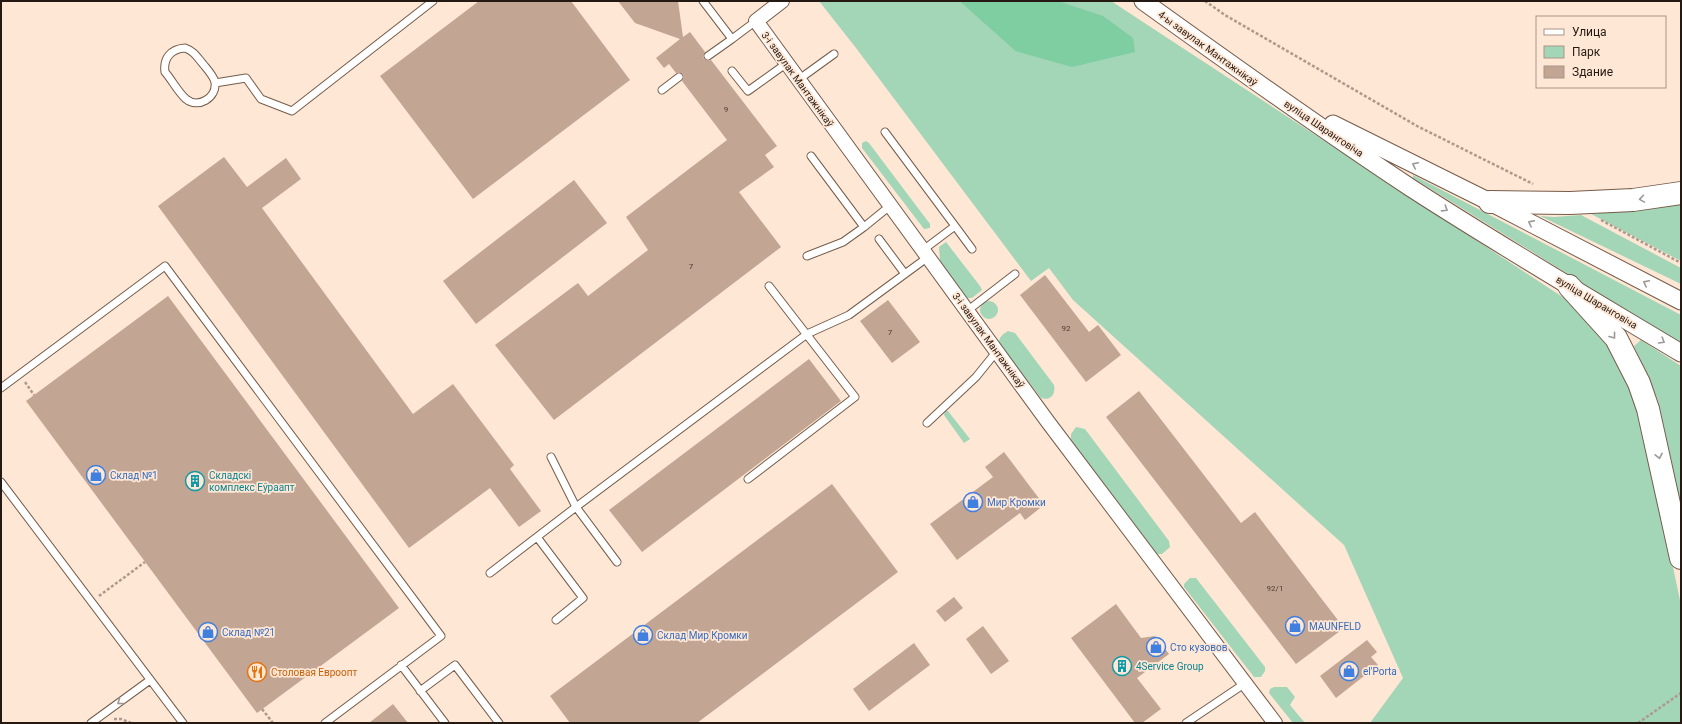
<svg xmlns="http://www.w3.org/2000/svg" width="1682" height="724" viewBox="0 0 1682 724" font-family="Roboto,sans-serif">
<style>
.green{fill:#a3d5b7}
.forest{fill:#7ecea2}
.building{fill:#c2a592}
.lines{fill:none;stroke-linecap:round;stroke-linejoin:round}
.service-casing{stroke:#755c4a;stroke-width:9}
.minor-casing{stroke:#755c4a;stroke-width:16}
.tertiary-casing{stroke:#755c4a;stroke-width:19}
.trunk-casing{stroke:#755c4a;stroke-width:24}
.path{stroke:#ae9a8d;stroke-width:2.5;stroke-dasharray:3 2;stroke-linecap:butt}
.service{stroke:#fff;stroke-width:7}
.minor{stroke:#fff;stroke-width:14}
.tertiary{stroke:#fff;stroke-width:17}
.trunk{stroke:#fff;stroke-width:22}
.oneway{stroke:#9d9895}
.labels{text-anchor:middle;stroke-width:3.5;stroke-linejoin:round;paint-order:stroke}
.number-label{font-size:8px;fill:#4c3d33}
.street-label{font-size:10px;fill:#251a13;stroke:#ffe7d6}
.shop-label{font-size:10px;fill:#366cbe;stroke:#ffe7d6;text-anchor:start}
.culture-label{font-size:10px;fill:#0d838f;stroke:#ffe7d6;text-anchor:start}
.food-label{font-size:10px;fill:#c56008;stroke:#ffe7d6;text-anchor:start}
</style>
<rect width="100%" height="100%" fill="#ffe7d6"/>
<path class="green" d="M819,1H959L1015,51L1058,1H1111L1581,309L1606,336L1639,407L1681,605V723H1370L1403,678L1344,545L1073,300L1049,268L1031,281L856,48Z
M866,141L869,143L930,224V228L924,229L862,148V143Z
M1413,175L1681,315V342L1647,323L1413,178Z
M1681,200V261L1591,214L1609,212Z
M1581,215L1681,268V284L1540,216L1554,217Z
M946,242L980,286L982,290L972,298H967L940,261L939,247Z
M980 310a9 9 0 1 1 18 0a9 9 0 1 1-18 0Z
M1008,331L1015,333L1054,385C1056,395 1050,401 1041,398L999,343C999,337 1003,334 1008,331Z
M1641,340L1681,366V521L1658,400L1634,346Z
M945,411H948L970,439L964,443L944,415Z
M1076,427L1085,429L1169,541L1170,547L1162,554H1157L1071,440V434Z
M1190,578H1196L1265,667V671L1261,677H1254L1184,587V584Z
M1274,687H1287L1295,697L1290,705L1305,723H1293L1269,693L1270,689Z"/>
<path class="forest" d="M959,1H1058L1103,16L1133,38L1135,52L1072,67L1015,51Z"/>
<path class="building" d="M479,1H571L630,80L473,199L380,76Z
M618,1H678L683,37L690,32L705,52L703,56L704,59L708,61L711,60L777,146L765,155L774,167L739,192L781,247L554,420L495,345L578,283L588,296L648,250L626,217L727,140L682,81L684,77L683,74L679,72L676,73L669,64L664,68L656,58L680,39L635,23Z
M224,157L247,187L286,158L301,179L262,208L413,414L453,384L514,465L510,469L541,511L519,527L490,488L409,548L158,206Z
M574,180L607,223L476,324L443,281Z
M1045,275L1089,332L1098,325L1121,355L1086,382L1020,295Z
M168,296L399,608L257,713L26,401Z
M888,300L920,342L892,363L860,321Z
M809,359L841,401L642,552L609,510Z
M1139,391L1241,523L1255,512L1344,628L1296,664L1106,417Z
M1004,452L1044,505L1025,520L1020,513L957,560L930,524L993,477L985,467Z
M832,484L898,572L697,723H570L550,696Z
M954,597L963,608L945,622L936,611Z
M1116,604L1141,638L1155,636L1169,654L1137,678L1161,709L1142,723H1135L1071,638Z
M983,626L1009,661L991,674L966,639Z
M1367,640L1377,652L1371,657L1378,665L1336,698L1320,676Z
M914,643L930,665L869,711L853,689Z
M393,704L408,723H369Z"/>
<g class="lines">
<defs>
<path id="service" d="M703,1L732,39L756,21
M185,48C194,51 197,57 203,64C207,69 213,75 215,82C217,98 198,109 186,99C178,92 172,80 165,72C163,58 171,49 185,48Z
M708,56L732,39
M732,71L748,91L787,63
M798,80L834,54
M215,83L246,78L261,99L292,111L433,1
M662,90L679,77
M885,132L955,226L923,250
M955,226L972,249
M864,227L891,205
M879,239L905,274
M807,256L843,242L864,227L811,156
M967,311L1015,274
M1,388L165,266L441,636L325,723
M927,423L976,377L997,351
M748,479L855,397L769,286
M1,482L183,723
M537,537L583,598L556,620
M617,562L576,507L807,334L849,315L928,257
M490,573L576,507L551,457
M401,665L445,723
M420,691L455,665L499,723
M91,723L150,680
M1186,723L1244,684"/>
<path id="minor" d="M782,1L756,21L1048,422L1275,723"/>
<path id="tertiary" d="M1143,1C1232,65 1320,128 1411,188C1499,245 1591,299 1681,353
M1333,124L1490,202L1681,301"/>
<path id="trunk" d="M1490,202L1570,203L1633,200L1681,193
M1569,286L1616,338L1639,383L1648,409L1681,558"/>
</defs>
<use href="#service" class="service-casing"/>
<use href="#minor" class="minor-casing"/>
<use href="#tertiary" class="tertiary-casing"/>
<use href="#trunk" class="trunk-casing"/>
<path class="path" d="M1205,1L1225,15L1417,126L1533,184
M1601,220L1681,263
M25,382L34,395
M99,596L145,562
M262,709L273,723
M114,719H121L131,723
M1638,723L1681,693"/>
<use href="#service" class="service"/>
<use href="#minor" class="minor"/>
<use href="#tertiary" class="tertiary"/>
<use href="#trunk" class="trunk"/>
</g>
<defs><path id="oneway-chevron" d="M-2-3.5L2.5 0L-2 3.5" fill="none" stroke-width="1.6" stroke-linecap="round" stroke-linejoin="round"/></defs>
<g class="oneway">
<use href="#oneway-chevron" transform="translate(1415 165) rotate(-154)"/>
<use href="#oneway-chevron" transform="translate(1642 199) rotate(171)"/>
<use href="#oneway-chevron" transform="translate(1445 209) rotate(32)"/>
<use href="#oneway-chevron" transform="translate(1531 223) rotate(-153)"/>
<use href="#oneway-chevron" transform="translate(1646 283) rotate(-153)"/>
<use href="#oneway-chevron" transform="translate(1613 336) rotate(52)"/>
<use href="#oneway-chevron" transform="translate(1662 341) rotate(31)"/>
<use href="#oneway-chevron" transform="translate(1659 456) rotate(78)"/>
<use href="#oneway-chevron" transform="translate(120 702) rotate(144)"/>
</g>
<defs>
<symbol id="shop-ring" viewBox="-11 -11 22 22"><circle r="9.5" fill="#ffe7d6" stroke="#3f7fe0" stroke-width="1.5"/><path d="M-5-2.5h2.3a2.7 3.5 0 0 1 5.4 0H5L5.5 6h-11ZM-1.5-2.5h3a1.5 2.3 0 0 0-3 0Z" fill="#3f7fe0"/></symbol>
<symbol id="building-ring" viewBox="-11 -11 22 22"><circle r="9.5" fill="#ffe7d6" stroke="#0f9aa8" stroke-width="1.5"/><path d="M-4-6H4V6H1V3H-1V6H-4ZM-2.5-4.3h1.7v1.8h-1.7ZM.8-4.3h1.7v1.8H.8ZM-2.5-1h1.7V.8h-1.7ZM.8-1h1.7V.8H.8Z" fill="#0f9aa8"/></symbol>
<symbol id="restaurant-ring" viewBox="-11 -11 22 22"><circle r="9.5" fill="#ffe7d6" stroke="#e8710a" stroke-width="1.5"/><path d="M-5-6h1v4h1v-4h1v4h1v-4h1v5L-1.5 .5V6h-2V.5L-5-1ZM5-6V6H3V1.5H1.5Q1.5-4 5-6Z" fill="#e8710a"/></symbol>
</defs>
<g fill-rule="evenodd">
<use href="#shop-ring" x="85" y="464" width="22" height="22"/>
<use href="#building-ring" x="184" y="470" width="22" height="22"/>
<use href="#shop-ring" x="962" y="491" width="22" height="22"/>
<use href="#shop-ring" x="1284" y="615" width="22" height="22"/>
<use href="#shop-ring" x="197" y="621" width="22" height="22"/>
<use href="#shop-ring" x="632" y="624" width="22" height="22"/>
<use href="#shop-ring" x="1145" y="636" width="22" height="22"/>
<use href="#building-ring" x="1111" y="655" width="22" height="22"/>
<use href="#shop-ring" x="1338" y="660" width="22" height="22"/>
<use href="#restaurant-ring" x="246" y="661" width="22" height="22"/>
</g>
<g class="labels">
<g class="number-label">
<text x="726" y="112">9</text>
<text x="691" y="269">7</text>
<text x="1066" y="331">92</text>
<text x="890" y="335">7</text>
<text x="1275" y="591">92/1</text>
</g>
<g class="street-label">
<text transform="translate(1208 48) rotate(36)" y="4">4-ы завулак Мантажнікаў</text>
<text transform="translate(798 79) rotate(54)" y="4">3-і завулак Мантажнікаў</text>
<text transform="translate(1324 128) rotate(34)" y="4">вуліца Шаранговіча</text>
<text transform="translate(1597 302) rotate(31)" y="4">вуліца Шаранговіча</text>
<text transform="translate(989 340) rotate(54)" y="4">3-і завулак Мантажнікаў</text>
</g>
<g class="shop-label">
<text x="110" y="479">Склад №1</text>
<text x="987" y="506">Мир Кромки</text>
<text x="1309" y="630">MAUNFELD</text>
<text x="222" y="636">Склад №21</text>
<text x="657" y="639">Склад Мир Кромки</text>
<text x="1170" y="651">Сто кузовов</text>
<text x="1363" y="675">el'Porta</text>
</g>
<g class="culture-label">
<text x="209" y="479">Складскі<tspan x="209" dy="12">комплекс Еўраапт</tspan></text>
<text x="1136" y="670">4Service Group</text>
</g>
<g class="food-label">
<text x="271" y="676">Столовая Евроопт</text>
</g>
</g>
<rect width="1682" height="724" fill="none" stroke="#251a13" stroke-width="4"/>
<rect x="1536" y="16" width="130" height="72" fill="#ffe7d6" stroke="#a89588"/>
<rect x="1544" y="29" width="20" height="6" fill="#ffffff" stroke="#a89588"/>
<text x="1572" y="36" font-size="12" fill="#251a13">Улица</text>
<rect x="1544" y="46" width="20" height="12" fill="#a3d5b7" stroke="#a89588"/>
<text x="1572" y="56" font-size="12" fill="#251a13">Парк</text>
<rect x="1544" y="66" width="20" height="12" fill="#c2a592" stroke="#a89588"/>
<text x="1572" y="76" font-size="12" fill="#251a13">Здание</text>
</svg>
